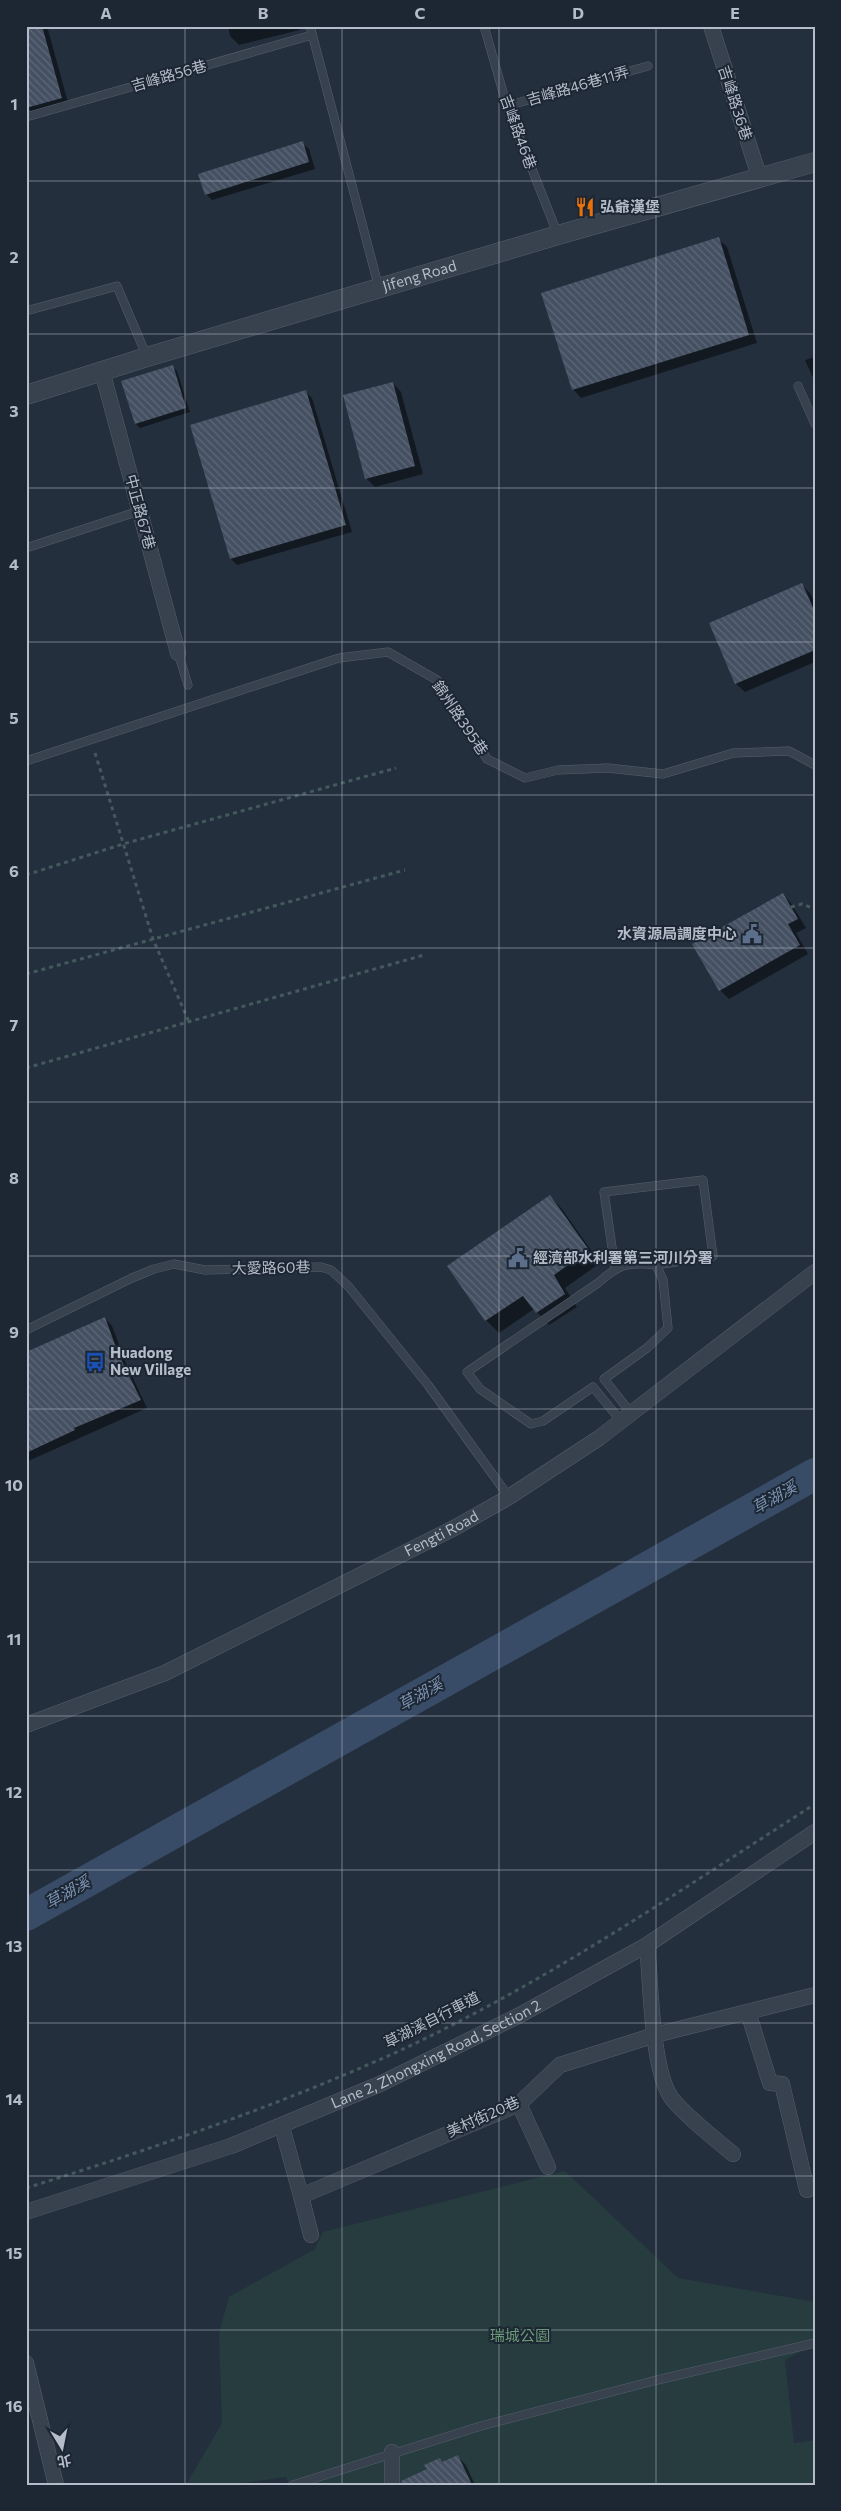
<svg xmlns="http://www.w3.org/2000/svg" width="841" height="2511" viewBox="0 0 841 2511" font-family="Commissioner,'Noto Sans TC',sans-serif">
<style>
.green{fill:#263c3f}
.shadow{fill:#0007}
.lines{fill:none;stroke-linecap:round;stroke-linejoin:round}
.river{stroke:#394c67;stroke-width:32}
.building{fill:url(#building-back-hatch)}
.service-casing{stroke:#565f6c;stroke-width:9}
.minor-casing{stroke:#565f6c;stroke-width:16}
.tertiary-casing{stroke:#565f6c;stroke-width:20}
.path{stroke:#44595c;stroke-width:3;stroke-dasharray:4 4;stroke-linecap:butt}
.service{stroke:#38414e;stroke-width:8}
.minor{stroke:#38414e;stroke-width:15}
.tertiary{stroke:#38414e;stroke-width:19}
.grid{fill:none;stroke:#b4bcc9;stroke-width:1;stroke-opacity:0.55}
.labels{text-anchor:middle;stroke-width:4;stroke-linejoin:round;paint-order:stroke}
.street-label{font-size:15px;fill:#b4bcc9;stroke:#1d2633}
.poi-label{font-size:15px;font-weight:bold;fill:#b4bcc9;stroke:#1d2633;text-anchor:start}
.park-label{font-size:15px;fill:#6b9a76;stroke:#1d2633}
.water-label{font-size:16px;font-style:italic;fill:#7c92b1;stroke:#1d2633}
.neatline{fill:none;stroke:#b4bcc9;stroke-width:2}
.grid-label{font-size:16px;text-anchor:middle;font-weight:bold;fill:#b4bcc9}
</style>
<defs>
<pattern id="building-back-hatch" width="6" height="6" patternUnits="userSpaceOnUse" patternTransform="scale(1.25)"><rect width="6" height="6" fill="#455162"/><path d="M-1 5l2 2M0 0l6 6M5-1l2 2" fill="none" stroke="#5d6877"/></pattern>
</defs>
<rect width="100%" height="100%" fill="#242f3e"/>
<path class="green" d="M565,2171L678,2278L815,2302V2344L785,2360L794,2443L815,2440V2485H289L286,2477L230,2485H186L222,2423L219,2333L229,2297L315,2249L323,2232Z"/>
<path class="shadow" d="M26,26H47L69,106L35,115L27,107Z
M228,26H299L300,30L239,45L230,36Z
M302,143L309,149L315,169L212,200L206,194Z
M718,239L727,247L757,343L581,398L573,389Z
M815,357V382L805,360Z
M173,367L177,371L190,412L140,428L136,424Z
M393,383L401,392L423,474L375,487L366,478Z
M306,392L312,398L352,532L237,565L231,559L191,425Z
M802,585L810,593L815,603V662L745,692L736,684L711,624Z
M783,894L791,903L806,928L796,933L808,954L729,999L720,990Z
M550,1196L562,1209L600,1263L565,1288L577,1307L549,1325L534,1309L499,1333L486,1320Z
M105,1318L112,1326L125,1361L147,1408L26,1462V1352Z
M457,2456L466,2465L475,2485H418L429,2470Z"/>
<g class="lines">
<path class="river" d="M26,1915L815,1474"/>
</g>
<path class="building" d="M26,26H42L62,98L26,108Z
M303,141L309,162L205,195L198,174Z
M719,237L749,335L572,390L541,293Z
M173,365L186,408L135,424L121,381Z
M393,382L415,466L365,479L343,395Z
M306,390L346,525L230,559L190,425Z
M802,583L815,612V650L735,684L709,623Z
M783,893L798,919L788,924L800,945L719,991L692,944Z
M550,1195L589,1250L554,1275L565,1294L536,1313L523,1296L485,1321L447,1266Z
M105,1317L118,1353L141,1400L74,1428L75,1430L26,1453V1352Z
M458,2455L472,2485H401V2481L427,2469L424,2465L440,2458L442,2462Z"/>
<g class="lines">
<defs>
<path id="service" d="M310,26L379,288
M484,26L507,106L558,235
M507,106L648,66
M26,117L312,35
M26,311L117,286L147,357
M798,386L815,424
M26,548L139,511
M178,653L188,685
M26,761L339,658L388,652L437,680L487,759L525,778L558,770L608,768L663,774L733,753L789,751L815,765
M615,1268L604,1192L703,1180L713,1256L656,1265
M26,1330L132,1278L154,1269L174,1264L205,1270L321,1267L331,1270L349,1287L428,1385L509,1497
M621,1421L593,1387L543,1421L531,1424L480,1389L467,1372L598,1283C618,1265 628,1261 656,1265L663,1280L668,1328L647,1348L604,1379L631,1413
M293,2485L481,2426L653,2381L815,2343"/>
<g id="minor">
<path d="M711,26L760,179"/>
<path d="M102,371L178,653"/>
<path id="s1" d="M26,1725L165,1673L456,1527L509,1497L599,1438L815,1272"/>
<path d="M647,1945C651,1982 651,2073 673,2100C690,2120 713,2137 733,2154"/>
<path d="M748,2012L770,2083L782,2084L807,2190"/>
<path d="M519,2104L548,2167"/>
<path d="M282,2127L301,2196"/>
<path id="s2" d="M26,2212L231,2146L380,2084L518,2016L647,1945L815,1832"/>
<path d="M311,2235L301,2196L519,2104L560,2065L655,2035L815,1995"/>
<path d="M26,2363L56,2485"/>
<path d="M392,2485V2452"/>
</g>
<g id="tertiary">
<path id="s3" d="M26,395L147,357L558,235L815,162"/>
</g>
</defs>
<use href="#service" class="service-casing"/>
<use href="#minor" class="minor-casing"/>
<use href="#tertiary" class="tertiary-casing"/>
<path class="path" d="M95,753L153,939L189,1022
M26,875L123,844L396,768
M791,907L802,904L815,909
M26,974L405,870
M26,1068L424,955
M26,2188C149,2150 271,2108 388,2056C538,1988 676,1893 815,1804"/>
<use href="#service" class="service"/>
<use href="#minor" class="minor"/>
<use href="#tertiary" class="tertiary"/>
</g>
<path class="grid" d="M185,26V2485M342,26V2485M499,26V2485M656,26V2485M26,181H815M26,334H815M26,488H815M26,642H815M26,795H815M26,948H815M26,1102H815M26,1256H815M26,1409H815M26,1562H815M26,1716H815M26,1870H815M26,2023H815M26,2176H815M26,2330H815"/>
<defs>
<symbol id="restaurant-bare" viewBox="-9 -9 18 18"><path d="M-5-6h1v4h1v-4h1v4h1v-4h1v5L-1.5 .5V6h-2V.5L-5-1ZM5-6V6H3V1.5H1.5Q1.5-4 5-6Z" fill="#e8710a" stroke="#1d2633" stroke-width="2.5" paint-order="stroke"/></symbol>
<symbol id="civic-bare" viewBox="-9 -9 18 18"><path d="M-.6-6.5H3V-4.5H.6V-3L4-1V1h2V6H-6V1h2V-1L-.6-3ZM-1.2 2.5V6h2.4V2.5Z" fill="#5c6f8a" stroke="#1d2633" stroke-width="2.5" paint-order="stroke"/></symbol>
<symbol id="bus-bare" viewBox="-9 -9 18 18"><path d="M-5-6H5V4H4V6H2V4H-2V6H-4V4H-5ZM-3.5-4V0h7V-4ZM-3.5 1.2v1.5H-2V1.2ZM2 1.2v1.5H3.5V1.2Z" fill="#1a4fb4" stroke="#1d2633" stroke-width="2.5" paint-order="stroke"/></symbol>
</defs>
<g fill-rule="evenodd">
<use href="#restaurant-bare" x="571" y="193" width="28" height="28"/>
<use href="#civic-bare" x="738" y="920" width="28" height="28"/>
<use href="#civic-bare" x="504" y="1244" width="28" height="28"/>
<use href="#bus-bare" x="81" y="1348" width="28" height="28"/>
</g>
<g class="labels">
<g class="street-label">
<text transform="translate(169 76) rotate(-16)" y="5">吉峰路56巷</text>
<text transform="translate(578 86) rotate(-16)" y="5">吉峰路46巷11弄</text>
<text transform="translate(735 103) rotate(72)" y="5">吉峰路36巷</text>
<text transform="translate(518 132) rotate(70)" y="5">吉峰路46巷</text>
<text dy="5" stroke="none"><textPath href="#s3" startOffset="411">Jifeng Road</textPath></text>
<text transform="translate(140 512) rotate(75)" y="5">中正路67巷</text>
<text transform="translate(460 718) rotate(56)" y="5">錦州路395巷</text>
<text transform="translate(271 1268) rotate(-1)" y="5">大愛路60巷</text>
<text dy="5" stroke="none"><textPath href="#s1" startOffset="458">Fengti Road</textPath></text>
<text transform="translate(432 2020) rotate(-27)" y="5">草湖溪自行車道</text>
<text dy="5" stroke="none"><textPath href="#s2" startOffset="440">Lane 2, Zhongxing Road, Section 2</textPath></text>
<text transform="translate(483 2117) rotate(-24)" y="5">美村街20巷</text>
</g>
<g class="poi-label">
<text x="600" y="212">弘爺漢堡</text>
<text x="737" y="939" text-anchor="end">水資源局調度中心</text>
<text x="533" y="1263">經濟部水利署第三河川分署</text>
<text x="110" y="1358">Huadong<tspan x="110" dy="17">New Village</tspan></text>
</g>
<g class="park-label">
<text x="520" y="2341">瑞城公園</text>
</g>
<g class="water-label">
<text transform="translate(774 1497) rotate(-29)" y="6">草湖溪</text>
<text transform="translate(420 1694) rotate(-29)" y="6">草湖溪</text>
<text transform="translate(67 1892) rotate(-29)" y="6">草湖溪</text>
</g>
</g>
<rect width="841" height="2511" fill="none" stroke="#1d2633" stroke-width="55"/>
<g transform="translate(62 2448) rotate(170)" stroke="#1d2633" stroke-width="4" paint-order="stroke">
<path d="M0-4L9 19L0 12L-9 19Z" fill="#b4bcc9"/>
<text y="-8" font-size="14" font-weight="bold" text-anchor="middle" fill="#b4bcc9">北</text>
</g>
<rect x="28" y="28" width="786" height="2456" class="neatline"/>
<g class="grid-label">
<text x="106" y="19">A</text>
<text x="263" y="19">B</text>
<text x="420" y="19">C</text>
<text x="578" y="19">D</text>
<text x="735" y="19">E</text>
<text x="14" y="110">1</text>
<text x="14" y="263">2</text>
<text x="14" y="417">3</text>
<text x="14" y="570">4</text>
<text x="14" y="724">5</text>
<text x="14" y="877">6</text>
<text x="14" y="1031">7</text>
<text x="14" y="1184">8</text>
<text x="14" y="1338">9</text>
<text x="14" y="1491">10</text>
<text x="14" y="1645">11</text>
<text x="14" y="1798">12</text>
<text x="14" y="1952">13</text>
<text x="14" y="2105">14</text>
<text x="14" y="2259">15</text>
<text x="14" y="2412">16</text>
</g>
</svg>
